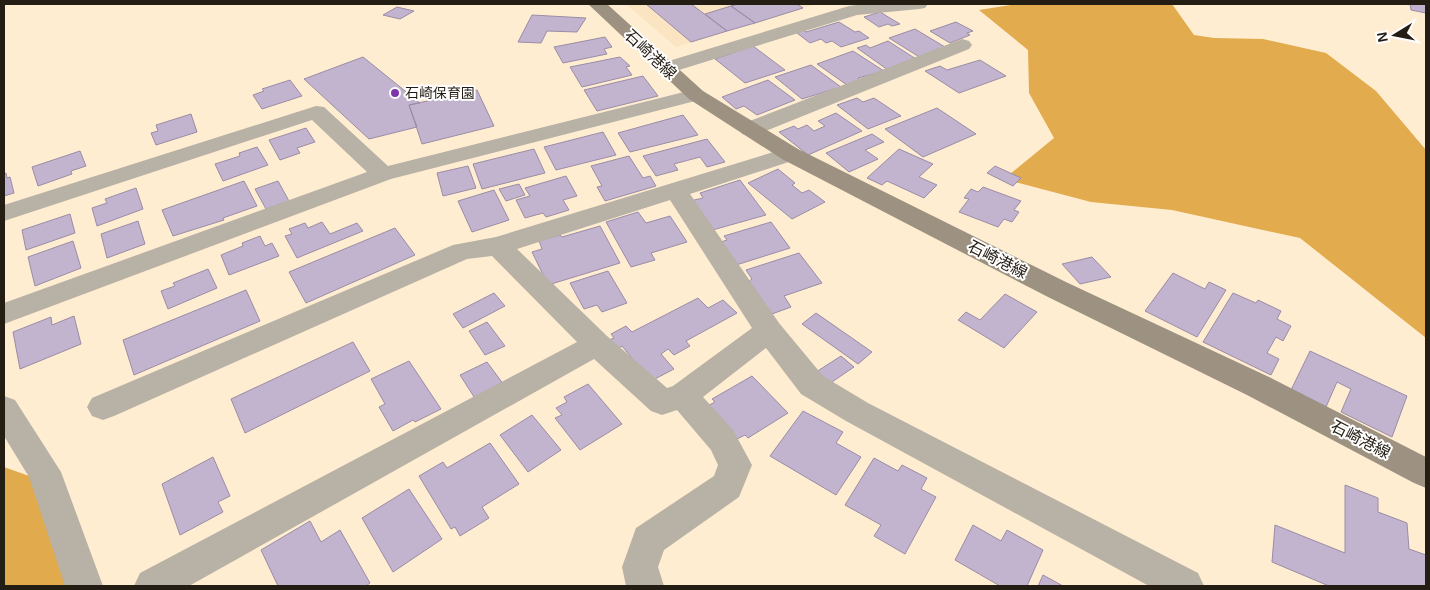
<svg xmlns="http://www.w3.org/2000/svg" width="1430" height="590" viewBox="0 0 1430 590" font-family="Arial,'Noto Sans JP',sans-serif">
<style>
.built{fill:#fae4c1}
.forest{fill:#e2ab4e}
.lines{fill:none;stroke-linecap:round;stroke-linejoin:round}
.river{fill:#e0aa4d;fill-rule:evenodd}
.building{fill:#c2b4cf;stroke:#9a8ca6}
.minor{fill:#b8b1a5;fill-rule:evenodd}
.secondary{fill:#9d9281;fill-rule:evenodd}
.poi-dot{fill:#7d36a9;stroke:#fff;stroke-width:2}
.labels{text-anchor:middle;stroke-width:4;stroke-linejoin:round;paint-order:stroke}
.far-poi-label{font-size:14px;fill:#241d13;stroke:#fff;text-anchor:start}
.street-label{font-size:16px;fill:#241d13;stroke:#fff}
</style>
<rect width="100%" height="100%" fill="#ffedd1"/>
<path class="built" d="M626,4H816L676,47Z"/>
<path class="forest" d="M1017,4H1172L1194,35L1214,38L1263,39L1326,53L1376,91L1426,150V338L1300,238L1172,210L1091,202L1004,179L1054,138L1029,93L1028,50L979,10Z"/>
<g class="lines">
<path class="river" d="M4,467L32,477L43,502L73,586H4Z"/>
</g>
<path class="building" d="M646,4H691L727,31L691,42Z
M738,4H797L803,8L755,23L731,6Z
M1410,4H1426V13L1411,10Z
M731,6L755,23L727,31L705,14Z
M397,7L414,11L400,19L383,15Z
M880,12L900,24L892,26L888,24L879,27L864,17Z
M532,15L586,18L577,32L547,31L541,43L518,42Z
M839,22L855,32L859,31L869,38L841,47L832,41L826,43L821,39L810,43L793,30L800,28L806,32Z
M956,22L973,31L967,33L970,35L950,43L930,31Z
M915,29L945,47L921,58L889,38Z
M605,37L612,47L604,49L607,54L563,63L554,47Z
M888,41L916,59L888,70L857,48L866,45L870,48Z
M753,46L785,70L745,83L715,59Z
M853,51L884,71L858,78L860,80L847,85L817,64Z
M363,57L420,103L409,105L417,127L369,139L304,79Z
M620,57L630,66L626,67L632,75L582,87L570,67Z
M980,60L1006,76L959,93L925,71L940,66L947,70Z
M811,65L841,87L802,99L775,77Z
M643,76L658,96L597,111L584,90Z
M290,80L302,96L262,109L253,95L264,91L262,89Z
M768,80L795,100L757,115L744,106L736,109L722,97Z
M477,90L494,126L422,144L409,105Z
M857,98L863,102L874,98L901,116L868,129L837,105Z
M937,108L976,134L923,157L885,129Z
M836,113L862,131L808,155L779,132L794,126L798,129L807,125L814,131L825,126L818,121Z
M191,114L197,132L156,145L151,133L158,131L156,125Z
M683,115L698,135L630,152L618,133Z
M306,128L315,142L297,148L300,153L280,160L269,140Z
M603,132L616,155L556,170L544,147Z
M872,134L884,142L865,150L878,159L849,172L826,153Z
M707,139L725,162L707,167L700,157L674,164L678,170L656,176L643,156Z
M257,147L268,165L223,181L215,164L240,156L239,153Z
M534,149L545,173L482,189L473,164Z
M899,149L933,164L919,177L937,185L924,198L887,181L882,185L867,178Z
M80,151L86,166L71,171L72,174L38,186L32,167Z
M629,156L643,178L650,176L656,186L605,201L597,187L602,186L591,166Z
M468,166L476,188L443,196L437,173Z
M995,166L1021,178L1013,186L987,173Z
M778,169L795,183L792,185L802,193L809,190L825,202L792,219L748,183Z
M6,173L7,178L10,177L14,193L4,196V174Z
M566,176L577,196L563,200L569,210L546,217L543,213L525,218L516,200L530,196L525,188Z
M740,180L766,215L709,231L690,201L703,198L700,193Z
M244,181L257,206L223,218L224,220L173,236L162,210Z
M278,181L289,201L266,209L255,189Z
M519,184L525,195L506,201L499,189Z
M983,187L1021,201L1014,210L1019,212L1012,222L1004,219L998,227L959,212L969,199L964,198L971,189L978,192Z
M136,188L143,209L97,226L92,208L107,203L105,199Z
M494,190L509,220L472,232L458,201Z
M638,212L646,223L670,216L687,242L651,253L655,260L631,267L606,222Z
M70,214L75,233L26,250L22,230Z
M138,221L145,244L107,258L101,234Z
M322,222L330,234L357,223L363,231L297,258L285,236L292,234L289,229L305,223L308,228Z
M771,222L790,248L733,266L718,243L727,240L724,236Z
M600,226L620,263L548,285L532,252L542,249L539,241L560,235L562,237Z
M395,228L415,255L306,303L289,272Z
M260,236L265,246L272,243L279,256L229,275L221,255L243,246L242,243Z
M73,241L81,268L35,286L28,257Z
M799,253L822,283L784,296L791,307L772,314L749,281L752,279L746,270Z
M1092,257L1111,277L1080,284L1062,264Z
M208,269L217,288L168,309L161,291L175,286L173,283Z
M608,271L627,303L602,312L597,305L584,309L570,283Z
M1173,273L1205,289L1209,282L1226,290L1197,337L1145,311Z
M246,290L260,321L134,375L123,340Z
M494,293L505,306L463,328L453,314Z
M1233,293L1256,303L1258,300L1281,311L1277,319L1291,326L1283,341L1276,337L1267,353L1279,359L1271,375L1203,342Z
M1005,294L1037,312L1004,348L958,320L966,312L980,320Z
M698,298L708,308L723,300L737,313L686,341L690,346L674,355L668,349L661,354L674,369L651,381L622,346L616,350L609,340L614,338L611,334L626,326L632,332Z
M816,313L872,352L858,364L802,324Z
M74,316L81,344L20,369L13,332L51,317L52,325Z
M487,322L505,346L485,355L469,331Z
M353,342L370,371L245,433L231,399Z
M1310,351L1407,396L1392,437L1341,412L1351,389L1337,382L1326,407L1291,390Z
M841,356L854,367L829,384L816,372Z
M409,361L441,409L415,422L413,420L393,431L379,407L385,404L371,379Z
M487,362L504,385L476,400L460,375Z
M752,376L788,413L748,438L745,435L737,439L702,409L715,402L712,399Z
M588,384L622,424L580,450L555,418L562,415L556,408L567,402L564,397Z
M803,411L843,432L836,443L861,457L836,495L770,456Z
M532,415L561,450L528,472L500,435Z
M490,443L519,484L482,507L489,518L460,536L455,527L451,529L419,476L443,462L447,468Z
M213,457L230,496L218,502L223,512L180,535L162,484Z
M874,458L898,471L902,465L927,478L921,489L936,497L905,554L874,536L881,525L845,505Z
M1345,485L1378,498V512L1407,523L1409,549L1426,555V586H1329L1272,562L1275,525L1345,553Z
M409,489L442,539L393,572L362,518Z
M310,521L321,542L340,530L370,583L366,586H278L261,550Z
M973,525L1001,541L1007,530L1043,550L1027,586H1000L955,560Z
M1043,575L1063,586H1038Z"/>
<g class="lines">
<path class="minor" d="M864,4H928L925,8L919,9L857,15L666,74L659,72L656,68L659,64L849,6Z
M962,39L969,41L972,45L969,49L758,134L750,136L742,134L739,129L742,124Z
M696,89L703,91L706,95L703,99L391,179L4,324V303L367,172L312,120L4,221V205L316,106L324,107L388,166Z
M790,147L798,149L801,154L798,159L690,194L779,323L823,376L868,403L1198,573L1204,586H1149L846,421L801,394L766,348L703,397L733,430L752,465L739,497L664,550L658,567L664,586H626L622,567L636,528L714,476L718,465L711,450L677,410L662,415L651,411L594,359L189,586H134L140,573L577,342L492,256L467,259L114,416L103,420L92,416L87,407L92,398L453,245L496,237ZM670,200L752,328L673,386L667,388L607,336L517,249Z
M4,396L15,400L61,472L103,586H65L29,477L4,436Z"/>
<path class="secondary" d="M588,4H607L703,91L798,149L1068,283L1269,377L1426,457V488L1414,483L1247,395L1048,297L782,159L689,99Z"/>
</g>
<circle class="poi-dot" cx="395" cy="93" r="5"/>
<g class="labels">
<g class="far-poi-label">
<text x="405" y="98">石崎保育園</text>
</g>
<g class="street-label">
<text transform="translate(651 54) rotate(43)" y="6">石崎港線</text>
<text transform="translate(998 259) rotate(27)" y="6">石崎港線</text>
<text transform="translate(1361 439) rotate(27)" y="6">石崎港線</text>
</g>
</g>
<rect width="1430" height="590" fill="none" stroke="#241d13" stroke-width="10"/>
<g transform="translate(1395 35) rotate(260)" stroke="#ffffff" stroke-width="4" paint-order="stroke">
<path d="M0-4L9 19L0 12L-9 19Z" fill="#241d13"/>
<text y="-8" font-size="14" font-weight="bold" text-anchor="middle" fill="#241d13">N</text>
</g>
</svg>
